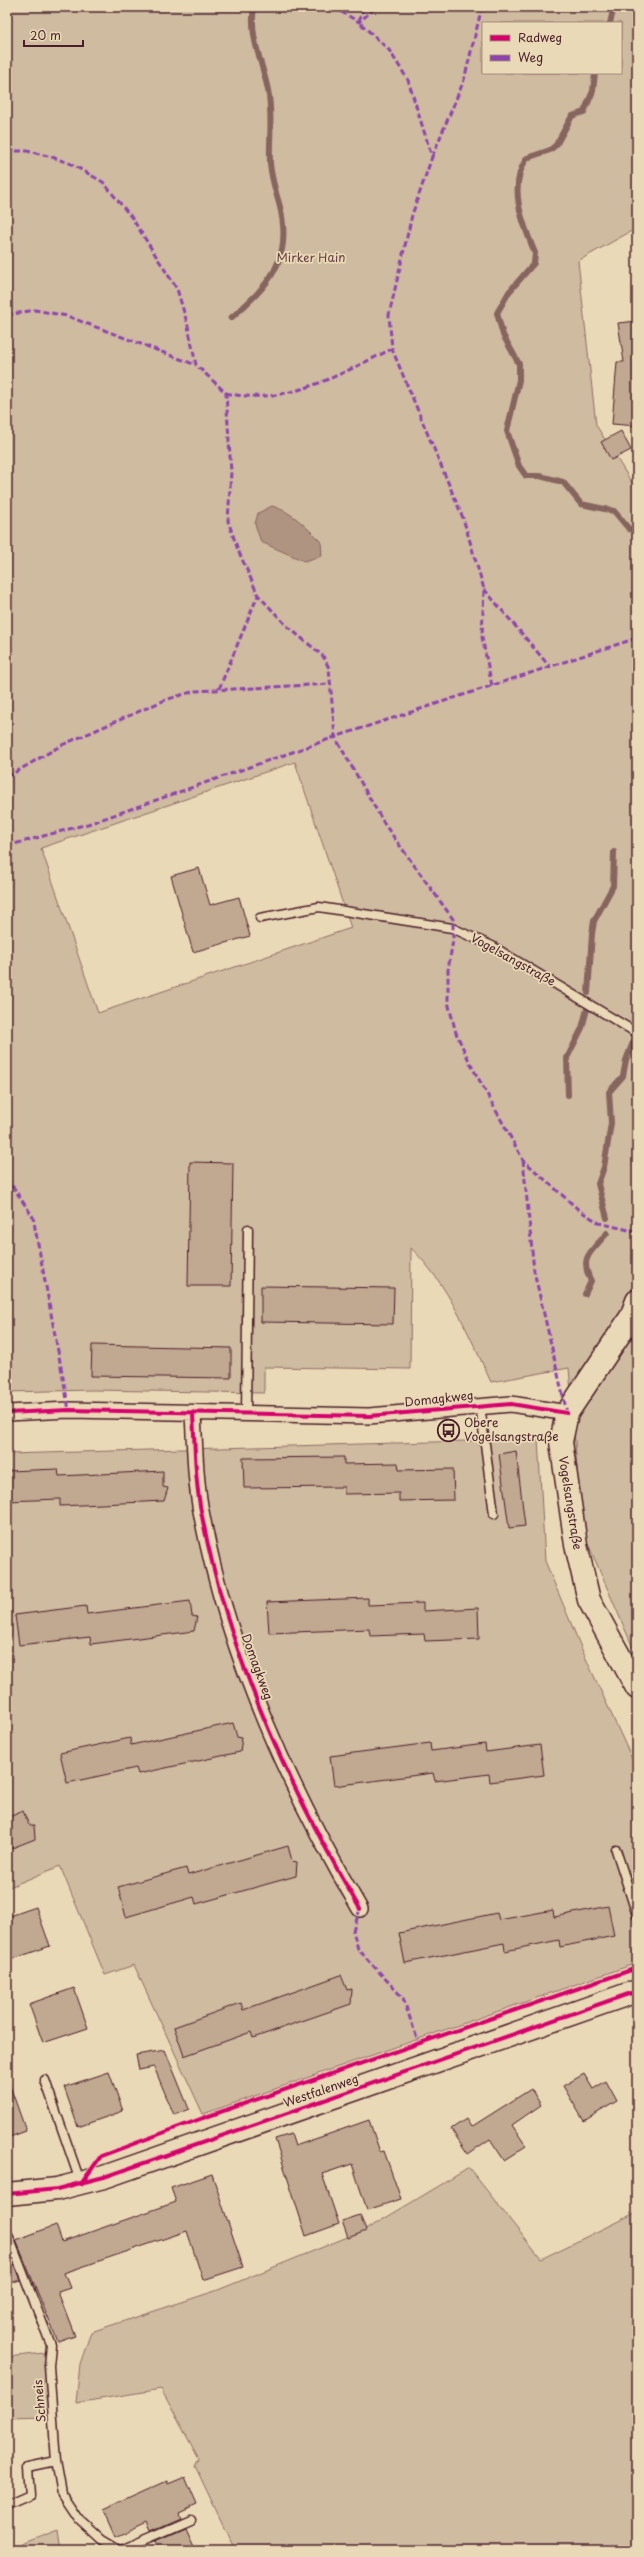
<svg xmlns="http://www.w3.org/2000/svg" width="644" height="2557" viewBox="0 0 644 2557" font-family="'Playpen Sans',sans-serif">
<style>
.green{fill:#cfbba0;stroke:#8c6d66;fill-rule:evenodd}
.water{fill:#b09482;stroke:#87655f}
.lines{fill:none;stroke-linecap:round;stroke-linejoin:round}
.stream{stroke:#87655f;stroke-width:6}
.building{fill:#c0a891;stroke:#4a1f2b}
.lane-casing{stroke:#4a1f2b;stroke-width:11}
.street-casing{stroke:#4a1f2b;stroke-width:18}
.secondary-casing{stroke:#4a1f2b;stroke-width:25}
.lane{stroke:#ead9b6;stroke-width:8}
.street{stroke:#ead9b6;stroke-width:15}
.secondary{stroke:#ead9b6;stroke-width:22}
.quiet{stroke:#8e44ad;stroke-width:3;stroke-dasharray:6 3;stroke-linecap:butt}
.cycleway-casing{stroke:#ead9b6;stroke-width:6}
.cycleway{stroke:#d6006c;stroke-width:4}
.labels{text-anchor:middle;stroke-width:3.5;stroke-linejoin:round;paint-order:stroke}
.park-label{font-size:12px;fill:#653e42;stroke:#ead9b6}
.street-label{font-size:12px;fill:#4a1f2b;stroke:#ead9b6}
.poi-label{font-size:12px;fill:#4a1f2b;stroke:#ead9b6;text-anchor:start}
</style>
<rect width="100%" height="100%" fill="#ead9b6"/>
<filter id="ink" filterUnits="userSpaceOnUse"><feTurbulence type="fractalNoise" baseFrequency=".025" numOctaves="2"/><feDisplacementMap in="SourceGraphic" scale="8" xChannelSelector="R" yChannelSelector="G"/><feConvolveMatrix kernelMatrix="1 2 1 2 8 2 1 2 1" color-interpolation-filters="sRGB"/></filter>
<g filter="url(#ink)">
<path class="green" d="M7,7H637V228L578,261L596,425L637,491V1657L582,1530L569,1368L491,1382C469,1335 449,1285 411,1248L410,1369L264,1367V1393L93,1390L7,1392ZM483,23H621V73H483ZM295,762L351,928L98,1013L41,848Z
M538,1439L545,1561L583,1652L637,1770V1963L203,2114L134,1965L105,1975L60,1866L7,1888V1454Z
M469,2168L541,2259L637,2212V2550H235L195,2466L199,2459L161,2389L76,2403L80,2364L91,2332L218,2290L367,2229Z
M45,2353L49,2418L7,2419V2357Z
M58,2529L61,2550H11L29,2540Z"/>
<path class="water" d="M272,506C293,512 306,527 321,542L322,556L304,561L261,542L255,524L258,513Z"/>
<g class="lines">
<path class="stream" d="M610,23L614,7
M595,73L593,91L584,112L572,116L556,145L550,150L527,158C507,187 523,224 535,253L534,263L509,292L497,313L503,335L519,364V380L507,431L519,466L526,476H540L563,482L581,504L614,511L629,529L637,531
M231,318C269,285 293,260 280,207C276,192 271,178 270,163C269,139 273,114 268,90C262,60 249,38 254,7
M588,993L592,934L594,921L613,886L614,852
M568,1095L567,1058L582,1028L587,1009
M607,1218L598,1184L604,1167L611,1123L609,1092L623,1076L626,1060L633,1042
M585,1294L591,1281C578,1256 593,1251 607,1233"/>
</g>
<path class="building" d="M637,321V426L612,424L617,362H624L618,323Z
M621,431L631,450L611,460L601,442Z
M199,868L210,905L239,897L250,936L193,952L171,876Z
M190,1162L233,1163L231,1286H188Z
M261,1286L394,1288L393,1324L261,1322Z
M92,1345L231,1348V1378L91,1376Z
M516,1451L525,1526L509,1528L499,1454Z
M344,1457V1464L398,1463L399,1470L453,1469L454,1500L399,1501V1493L344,1494V1487L244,1488L243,1458Z
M58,1469L59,1476L163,1471V1487L168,1488L164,1501L60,1506V1499L7,1501V1471Z
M368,1598V1605L423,1603V1611L478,1608L479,1639L425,1641L424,1634L370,1636L369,1629L269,1633L267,1602Z
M190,1601L192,1616L197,1617L194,1631L91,1644L90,1637L19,1645L15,1615L86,1606L87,1614Z
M233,1723L237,1737L242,1738L240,1752L138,1774L136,1768L67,1783L60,1753L130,1738L131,1745Z
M430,1743L431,1751L485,1744L486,1752L540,1745L544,1775L490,1782L489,1774L435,1781L433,1773L334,1786L330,1756Z
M23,1811L29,1825H34L35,1839L7,1850V1818Z
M288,1846L292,1861L297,1862L296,1876L196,1904L194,1897L126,1917L118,1887L186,1868L188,1875Z
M608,1906L614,1936L560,1947L559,1940L505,1951L504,1943L405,1963L399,1933L497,1913L499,1920L553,1910L554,1917Z
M36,1907L50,1946L7,1961V1917Z
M341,1975L347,1990L352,1989L351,2004L253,2038L251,2032L184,2056L174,2027L241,2003L243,2010Z
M74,1988L88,2028L43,2043L29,2004Z
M165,2050L189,2109L174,2115L154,2067L139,2070L136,2055Z
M109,2072L123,2111L78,2127L64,2087Z
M584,2074L593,2089L606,2081L617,2101L584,2121L563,2086Z
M7,2083H9L26,2131L7,2138Z
M531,2089L541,2105L512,2125L526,2146L504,2160L490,2139L468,2154L451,2129L466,2119L471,2127Z
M369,2120L380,2152L384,2151L401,2199L367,2210L352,2164L322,2174L339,2224L306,2236L275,2139L291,2134L295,2146Z
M212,2174L243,2267L203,2280L187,2231L64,2273L70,2288L58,2292L75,2336L58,2342L16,2240L56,2225L62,2242L176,2202L171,2188Z
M360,2215L366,2231L348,2238L342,2221Z
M7,2247L20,2280L7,2284Z
M185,2477L197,2505L179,2513L181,2518L151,2531L147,2522L115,2537L103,2510L167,2481L168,2484Z
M186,2528L196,2550H160L156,2541Z"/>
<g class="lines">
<defs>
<path id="lane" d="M260,918L319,907L452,928L492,946L637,1033
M480,1405L494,1514
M246,1413L248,1229
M616,1850L637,1915
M45,2080L80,2181
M7,2232L51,2345L49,2366L56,2461L62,2494L78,2518L102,2540L119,2550
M7,2505L30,2495L28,2467L56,2461
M121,2550L191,2520"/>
<path id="street" d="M7,1413L69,1410L369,1416L511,1404L567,1413
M193,1414C195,1448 195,1483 202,1516C228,1653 290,1790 360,1909"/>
<path id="secondary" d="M637,1301L631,1317L567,1413L561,1442L576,1545L589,1600L637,1688
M7,2194L57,2189L104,2177L637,1991"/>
</defs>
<use href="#lane" class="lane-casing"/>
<use href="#street" class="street-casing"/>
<use href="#secondary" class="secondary-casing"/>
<use href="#lane" class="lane"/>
<use href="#street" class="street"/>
<use href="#secondary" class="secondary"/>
<path class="quiet" d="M333,7L359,22L376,7
M363,7L359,22L389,50L408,80L432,157L412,215L389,315L392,349L463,518L484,589L482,637L492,686
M7,151H27L52,157L71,164L103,182L132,218L177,289L188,326L196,365L226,393L231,472L228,521L238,550L258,595L287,626L323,656L329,668L335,737L385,825L453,919V940L448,970V1002L456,1033L470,1063L523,1160L579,1210L599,1223L637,1232
M432,157L464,80L482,7
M7,315L35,310L67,316L196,365
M226,393C286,407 339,374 392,349
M484,589L550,667
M219,689L258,595
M7,777L62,745L165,700L195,691L330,684
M7,846L91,823L335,737L637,638
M523,1160L534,1271L567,1413
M7,1178L33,1217L69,1410
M360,1909L353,1931L358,1949L403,1998L419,2044"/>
<defs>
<path id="cycleway" d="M7,1413L69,1410L369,1416L511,1404L567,1413
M193,1414C195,1448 195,1483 202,1516C228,1653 290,1790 360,1909
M81,2184L101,2156L203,2118L637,1968
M7,2194L57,2189L104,2177L637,1991"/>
</defs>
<use href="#cycleway" class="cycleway-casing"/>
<use href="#cycleway" class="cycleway"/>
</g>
</g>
<defs>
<symbol id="bus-ring" viewBox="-11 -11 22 22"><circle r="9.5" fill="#ead9b6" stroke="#4a1f2b" stroke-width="1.5"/><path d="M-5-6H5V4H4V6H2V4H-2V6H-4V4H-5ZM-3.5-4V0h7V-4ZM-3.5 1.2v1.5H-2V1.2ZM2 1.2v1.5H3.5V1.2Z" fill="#4a1f2b"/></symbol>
</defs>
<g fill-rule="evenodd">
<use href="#bus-ring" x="436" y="1418" width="25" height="25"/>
</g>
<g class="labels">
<g class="park-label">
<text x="311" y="262">Mirker Hain</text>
</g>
<g class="street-label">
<text transform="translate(513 960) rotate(29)" y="4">Vogelsangstraße</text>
<text transform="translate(439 1399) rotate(-6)" y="4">Domagkweg</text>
<text transform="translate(570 1503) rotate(81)" y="4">Vogelsangstraße</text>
<text transform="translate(257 1667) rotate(70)" y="4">Domagkweg</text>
<text transform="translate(321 2091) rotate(-19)" y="4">Westfalenweg</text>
<text transform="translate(40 2401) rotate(-95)" y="4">Schneis</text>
</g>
<g class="poi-label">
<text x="464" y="1427">Obere<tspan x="464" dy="14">Vogelsangstraße</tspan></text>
</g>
</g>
<rect width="644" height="2557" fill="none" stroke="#ead9b6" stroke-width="24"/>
<rect x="12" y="12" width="620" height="2533" fill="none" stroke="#4a1f2b" stroke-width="1.5" filter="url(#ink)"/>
<rect x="482" y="22" width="140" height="52" fill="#ead9b6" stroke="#aa8f7e"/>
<rect x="490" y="35" width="20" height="6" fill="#d6006c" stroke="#aa8f7e"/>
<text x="518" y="42" font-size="12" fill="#4a1f2b">Radweg</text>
<rect x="490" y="55" width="20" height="6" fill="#8e44ad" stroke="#aa8f7e"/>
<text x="518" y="62" font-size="12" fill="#4a1f2b">Weg</text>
<path d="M24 40v6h59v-6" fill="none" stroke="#4a1f2b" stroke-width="2"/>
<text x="30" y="40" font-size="12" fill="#4a1f2b" stroke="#ead9b6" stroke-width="3" paint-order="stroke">20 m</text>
</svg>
